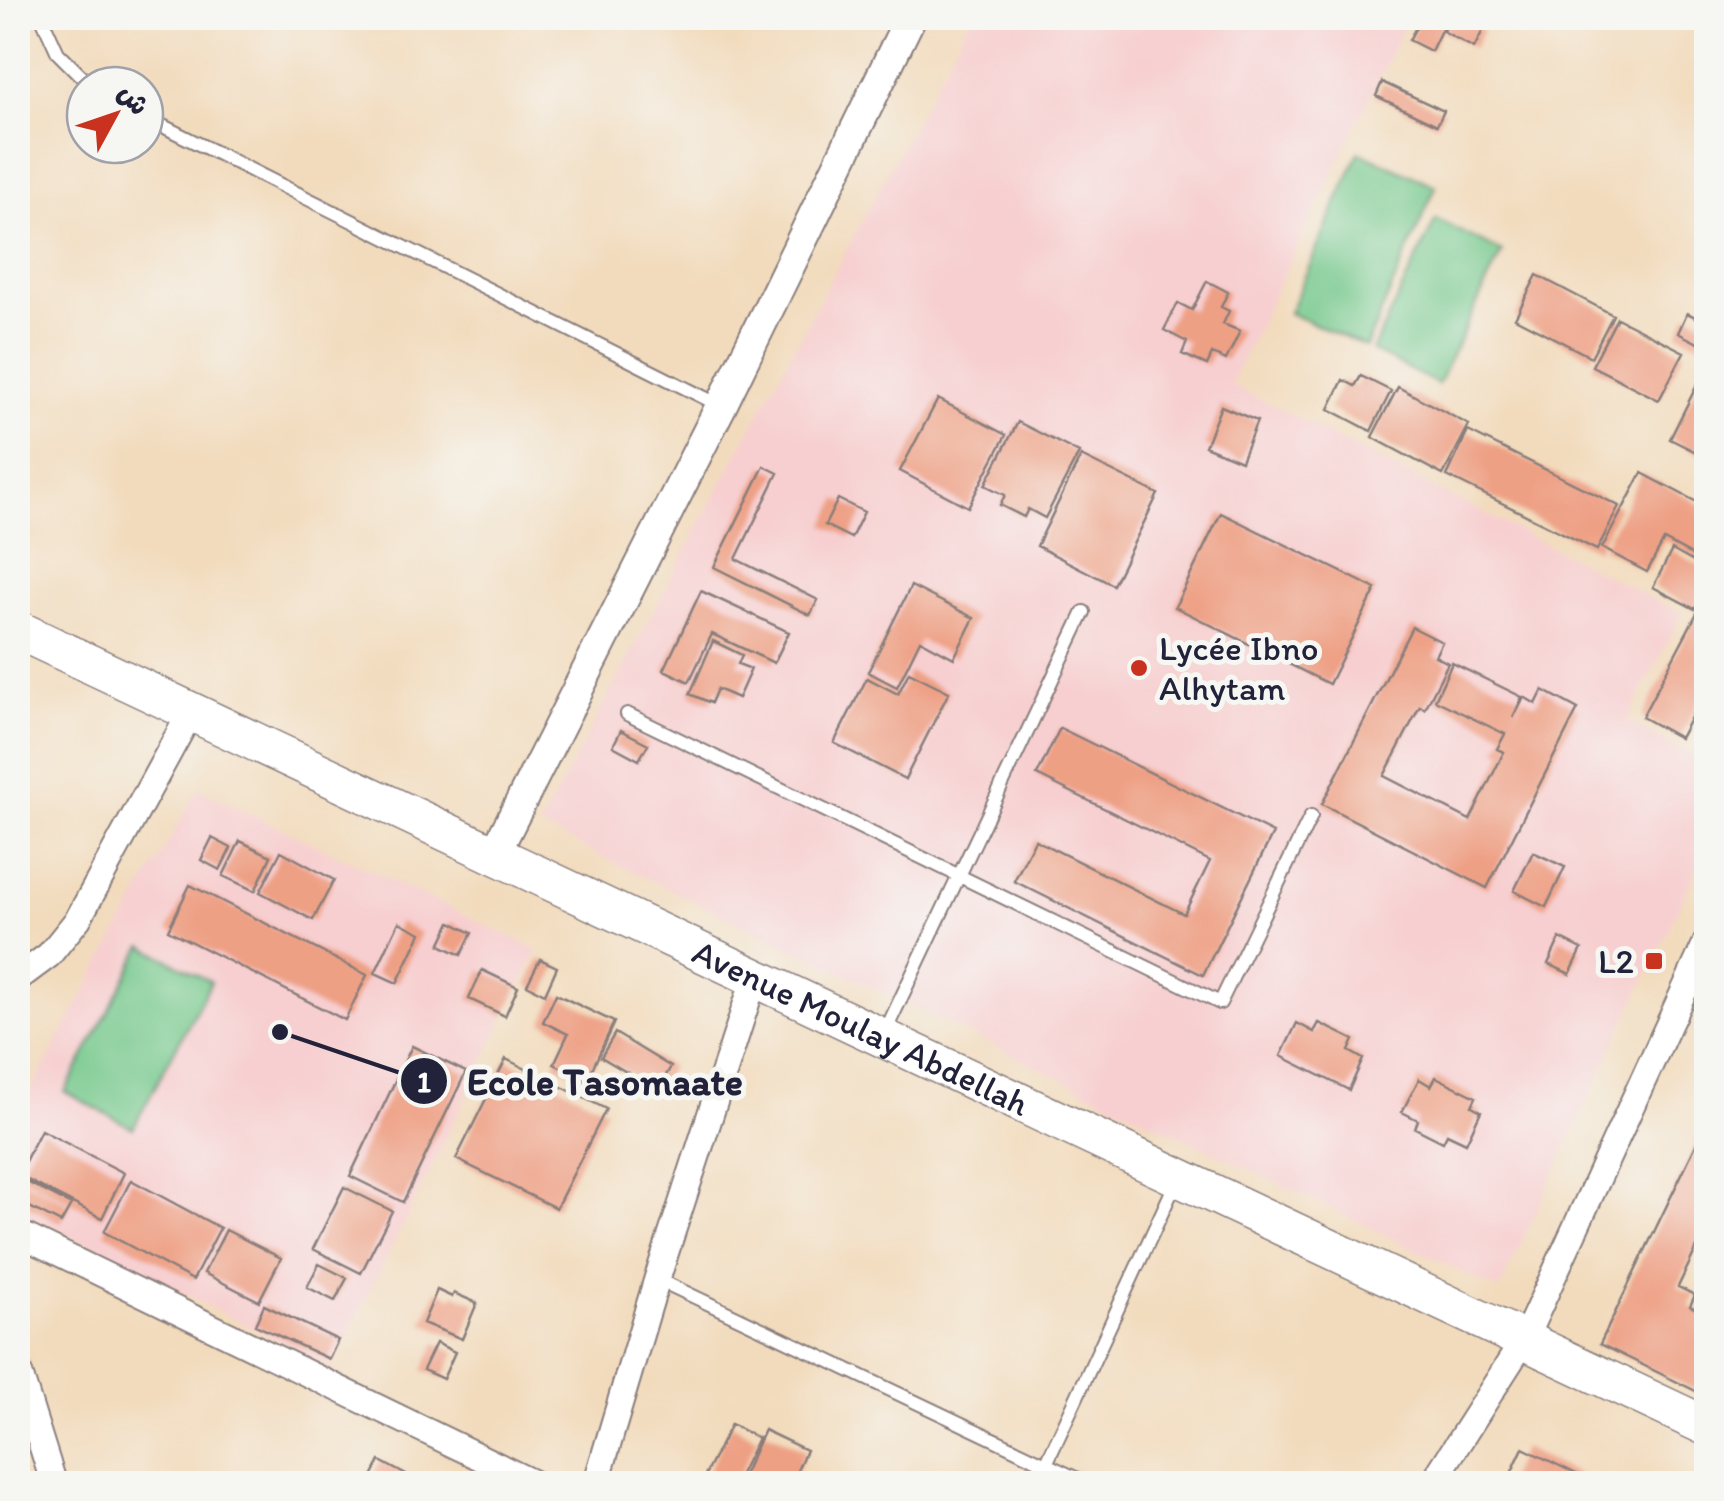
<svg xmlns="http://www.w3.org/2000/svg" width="1724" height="1501" viewBox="0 0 1724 1501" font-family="Itim,'Playpen Sans Arabic',sans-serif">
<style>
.built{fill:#f7cfd0}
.green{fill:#75c88b;stroke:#4c7563;stroke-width:2.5}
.building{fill:#eea085}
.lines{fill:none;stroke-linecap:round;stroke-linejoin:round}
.service-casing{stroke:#8a7e7c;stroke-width:16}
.minor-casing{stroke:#8a7e7c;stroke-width:29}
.tertiary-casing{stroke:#8a7e7c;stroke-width:34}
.primary-casing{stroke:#8a7e7c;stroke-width:41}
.service{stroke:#fff;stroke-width:12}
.minor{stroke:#fff;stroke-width:25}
.tertiary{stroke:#fff;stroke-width:30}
.primary{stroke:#fff;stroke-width:38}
.poi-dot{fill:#c8321e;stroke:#f6f6f2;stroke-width:4}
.labels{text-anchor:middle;stroke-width:10;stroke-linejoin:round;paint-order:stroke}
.poi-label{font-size:35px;fill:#22223b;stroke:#f6f6f2;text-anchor:start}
.street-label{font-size:35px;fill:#22223b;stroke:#f6f6f2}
.leader{fill:none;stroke:#22223b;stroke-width:4}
.callout-dot{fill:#22223b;stroke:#f6f6f2;stroke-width:4}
.mark-label{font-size:30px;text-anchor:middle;font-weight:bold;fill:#fff}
.callout-label{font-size:38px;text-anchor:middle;font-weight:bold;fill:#22223b;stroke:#f6f6f2;stroke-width:10;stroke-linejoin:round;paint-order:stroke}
</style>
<rect width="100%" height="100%" fill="#f6f6f2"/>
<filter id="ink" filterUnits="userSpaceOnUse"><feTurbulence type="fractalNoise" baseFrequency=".01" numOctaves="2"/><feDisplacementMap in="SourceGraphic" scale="20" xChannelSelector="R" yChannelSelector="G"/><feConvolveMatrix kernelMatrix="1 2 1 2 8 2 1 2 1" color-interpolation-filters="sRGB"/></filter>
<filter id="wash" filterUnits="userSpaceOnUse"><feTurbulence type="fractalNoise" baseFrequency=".0048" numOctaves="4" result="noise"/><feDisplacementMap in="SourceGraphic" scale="40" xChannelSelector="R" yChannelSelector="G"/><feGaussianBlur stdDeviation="2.25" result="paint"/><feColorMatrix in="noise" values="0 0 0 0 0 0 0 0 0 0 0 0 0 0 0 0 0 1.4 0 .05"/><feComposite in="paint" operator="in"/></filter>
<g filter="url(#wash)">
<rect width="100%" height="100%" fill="#f2dbbd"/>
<path class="built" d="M970,18H1408L1230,384L1682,614L1626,722L1706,762V849L1499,1290L539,826Z
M198,789L538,950L332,1368L18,1211V1113Z"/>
<path class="green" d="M1359,152L1436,186L1366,347L1289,313Z
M1436,219L1502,252L1438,384L1372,351Z
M143,946L211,982L133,1128L65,1092Z"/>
<g id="blocks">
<path class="building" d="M1421,18H1436L1445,22L1431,51L1409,40Z
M1450,18H1459L1483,30L1474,48L1443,31Z
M1382,82L1444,111L1437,125L1376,96Z
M1537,275L1613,315L1591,357L1515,318Z
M1207,281L1228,292L1221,307L1229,311L1223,324L1240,331L1226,360L1212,354L1207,365L1182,354L1187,342L1164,330L1178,303L1192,310Z
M1687,313L1706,322V347L1678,333Z
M1617,318L1684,352L1659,400L1592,366Z
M1702,375L1706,377V457L1670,439Z
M1361,376L1391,391L1371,431L1329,409L1343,380L1355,386Z
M1398,387L1469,425L1443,475L1372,437Z
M938,399L1006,435L968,507L900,471Z
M1221,406L1257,421L1241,461L1205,446Z
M1018,422L1079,453L1045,518L1028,509L1024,517L1000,505L1005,495L985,485Z
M1468,431L1619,506L1597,550L1447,476Z
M1081,456L1158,494L1113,585L1037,546Z
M764,466L778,473L736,559L818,600L810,615L714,567Z
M1642,473L1706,507V563L1664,540L1647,572L1602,548Z
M838,499L864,512L851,538L825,525Z
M1221,513L1376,589L1329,684L1175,607Z
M1672,550L1706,569V587L1695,609L1653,587Z
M911,586L974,618L954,658L920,640L897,687L868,672Z
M701,591L789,632L774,663L712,634L689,682L664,670Z
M1706,596V689L1680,738L1642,717Z
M1412,627L1442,642L1435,656L1448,663L1425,709L1420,706L1384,776L1470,820L1504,752L1497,749L1505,734L1435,700L1452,663L1522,697L1513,718L1524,697L1536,704L1543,690L1578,709L1487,888L1322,804Z
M713,641L742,655L738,664L751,669L738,698L717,689L711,703L690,694Z
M909,672L949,692L905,779L834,743L867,678L898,694Z
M1060,728L1273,833L1203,975L1014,881L1035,840L1184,914L1210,861L1037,775Z
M621,730L648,744L639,760L613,746Z
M212,838L231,848L220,870L201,860Z
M240,841L271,856L255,891L223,876Z
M281,851L334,880L313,920L260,892Z
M1533,852L1565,867L1546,907L1514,891Z
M190,885L367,975L345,1020L168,930Z
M399,922L421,933L397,983L375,973Z
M451,922L472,933L461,955L440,945Z
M1560,938L1582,949L1570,974L1548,964Z
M540,959L557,967L545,994L527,985Z
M482,970L518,987L505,1016L469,999Z
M556,994L614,1022L587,1080L554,1064L568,1034L543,1022Z
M1297,1023L1314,1032L1319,1023L1354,1040L1349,1051L1363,1059L1349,1090L1281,1056Z
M615,1033L671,1067L657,1090L601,1057Z
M412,1046L466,1072L403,1202L350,1176Z
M506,1059L606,1109L556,1208L456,1159Z
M1436,1077L1476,1097L1472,1106L1481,1111L1466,1143L1447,1134L1443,1142L1415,1128L1418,1120L1402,1112L1419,1079L1431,1086Z
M1706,1124V1228L1678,1287L1695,1295L1690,1306L1706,1314V1396L1600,1344Z
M41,1130L124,1173L102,1218L18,1175Z
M21,1179L71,1205L61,1223L18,1201Z
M131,1180L220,1228L193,1280L104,1232Z
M344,1187L392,1211L361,1273L313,1249Z
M226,1230L281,1258L259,1301L204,1273Z
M319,1264L347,1278L335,1301L307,1287Z
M437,1290L452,1297L454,1293L477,1303L462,1339L423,1323Z
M264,1305L338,1340L329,1359L255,1325Z
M436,1343L455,1352L443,1379L423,1370Z
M731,1424L758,1438L735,1484H712L703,1479Z
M764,1430L806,1450L791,1484H739Z
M1523,1448L1597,1484H1506Z
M380,1461L423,1484H368Z"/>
</g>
</g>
<g filter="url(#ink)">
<use href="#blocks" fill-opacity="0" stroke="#8a7e7c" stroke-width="2.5"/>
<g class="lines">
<defs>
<path id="service" d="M42,18L58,53L90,85
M145,117L719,405
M627,714L1220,1003L1311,816
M884,1034L1084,612
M657,1279L1088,1484
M1046,1464L1177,1180"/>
<path id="minor" d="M18,978L49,955L78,919L192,710
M18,1233L535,1484
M18,1369L54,1484
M596,1484L657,1279L755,977
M1432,1484L1524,1340L1706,943"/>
<path id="tertiary" d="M495,853L721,406L910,18"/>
<g id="primary">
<path id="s1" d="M18,630L1706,1426"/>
</g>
</defs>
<use href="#service" class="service-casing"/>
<use href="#minor" class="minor-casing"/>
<use href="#tertiary" class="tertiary-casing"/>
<use href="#primary" class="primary-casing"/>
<use href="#service" class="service"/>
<use href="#minor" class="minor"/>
<use href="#tertiary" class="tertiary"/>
<use href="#primary" class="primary"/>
</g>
</g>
<g class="poi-dot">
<circle cx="1139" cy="668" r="10"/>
<rect x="1644" y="951" width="20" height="20" rx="5"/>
</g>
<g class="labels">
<g class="poi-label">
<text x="1159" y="660">Lycée Ibno<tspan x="1159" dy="40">Alhytam</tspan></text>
<text x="1634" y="973" text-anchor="end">L2</text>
</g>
<g class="street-label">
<text dy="12" stroke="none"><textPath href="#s1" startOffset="932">Avenue Moulay Abdellah</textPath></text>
</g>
</g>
<path class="leader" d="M280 1032L424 1081"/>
<g class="callout-dot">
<circle cx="280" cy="1032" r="10"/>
<circle cx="424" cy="1081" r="25"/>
</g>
<g class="mark-label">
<text x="424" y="1092">1</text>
</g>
<g class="callout-label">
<text x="605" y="1095">Ecole Tasomaate</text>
</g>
<rect width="1724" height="1501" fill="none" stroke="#f6f6f2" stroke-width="60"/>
<g transform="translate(115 115) rotate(50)"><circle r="48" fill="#f6f6f2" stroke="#a1a1a9" stroke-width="2.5"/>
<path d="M0-8L18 38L0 25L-18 38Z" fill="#c8321e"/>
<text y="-15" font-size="28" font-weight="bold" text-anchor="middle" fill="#22223b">ش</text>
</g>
</svg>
